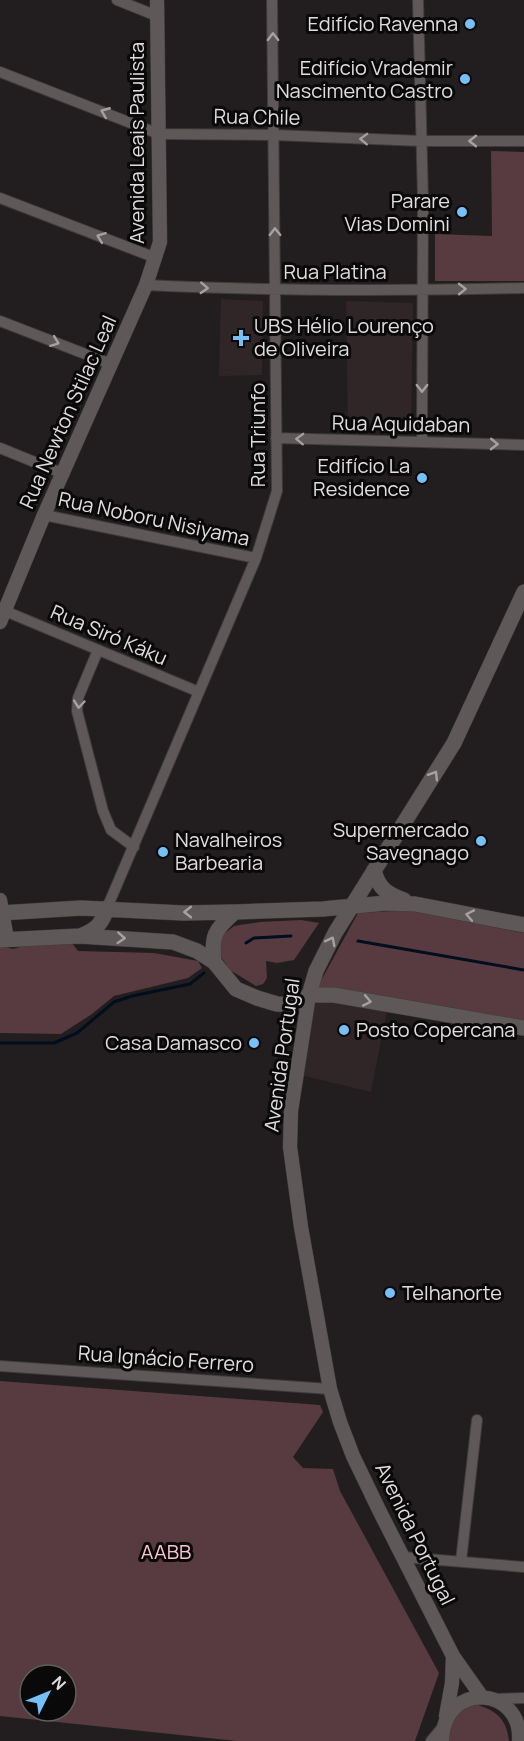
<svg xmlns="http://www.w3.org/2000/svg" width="524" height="1741" viewBox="0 0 524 1741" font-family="Manrope,sans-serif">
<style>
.built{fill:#302527}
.green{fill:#583a41;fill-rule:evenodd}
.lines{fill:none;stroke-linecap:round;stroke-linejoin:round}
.stream{stroke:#000e1e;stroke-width:3}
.minor-casing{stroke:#3f3b3c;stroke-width:12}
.tertiary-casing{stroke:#3f3b3c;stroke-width:15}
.secondary-casing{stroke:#3f3b3c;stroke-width:16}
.minor{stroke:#5e5859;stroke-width:10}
.tertiary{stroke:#5e5859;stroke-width:14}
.secondary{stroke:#5e5859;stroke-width:15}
.oneway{stroke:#a6a1a2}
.poi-dot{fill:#76c0f7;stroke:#0a0909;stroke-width:2}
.labels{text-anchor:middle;stroke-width:6;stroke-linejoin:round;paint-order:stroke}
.poi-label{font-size:20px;fill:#e1ddde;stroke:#0a0909;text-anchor:end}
.street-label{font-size:20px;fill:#e1ddde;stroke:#0a0909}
.park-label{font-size:20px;fill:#f9c5d0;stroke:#0a0909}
</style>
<rect width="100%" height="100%" fill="#221e1f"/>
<path class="built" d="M221,299L263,301L262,375L219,376Z
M346,301L413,303L411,431L348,430Z
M309,995L388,1005L371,1092L297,1074Z"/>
<path class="green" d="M491,151L524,152V281H435V234L492,236Z
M408,910L524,933V1021L317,988L358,913Z
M301,920L319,923L294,960L277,963L266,961L267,978L263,984L256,986L230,970L219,954L220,937L234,926L260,922Z
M37,942H71L78,951L154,953L198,961L202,968L188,978L114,996L92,1014L61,1034L0,1033V946L13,949Z
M0,1381L320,1405L323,1412L293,1457L303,1468L333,1469L340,1491L439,1673L415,1741H237L0,1716ZM30,1675H66V1711H30Z
M478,1705C498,1711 507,1721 509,1741H443L446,1723L465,1706Z"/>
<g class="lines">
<path class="stream" d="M358,941L524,970
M246,943L254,938L291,936
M0,1043H54L77,1033L114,1002L132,996L190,984L204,973"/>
<defs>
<path id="minor" d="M117,0L157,16
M418,0L423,200L422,442
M0,72L159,134L274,135L422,141H524
M0,198L156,258
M146,285C272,291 398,291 524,288
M0,321L111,364
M276,438L524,445
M0,448L64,474
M44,515L256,558
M5,611L199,692
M98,650L78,698L77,711L103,811L111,830L134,847
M107,908L256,558L277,491L272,0
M0,1366L330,1389
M402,1557L524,1567
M461,1561L477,1420
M494,1699L524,1698
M431,1741L442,1728"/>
<path id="tertiary" d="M0,622L44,515L146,285L160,242L157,0
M0,900L7,939
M309,995L291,1111L290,1147L301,1227L330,1389L340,1422L353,1456L379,1510L453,1656L482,1697
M446,1716L452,1683L453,1656
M442,1741C444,1679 523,1687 519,1741"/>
<path id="secondary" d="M374,870C378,888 387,894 404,900
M0,913L81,908L183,913L235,912L323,909L386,903L415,904L524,925
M80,936C96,930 102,924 107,908
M0,940L80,936L173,942L197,951L214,962L236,989L257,998L277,1004L292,1005L309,995H334L524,1028
M214,962C211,936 215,929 235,912
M309,995L316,971L335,933L454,743L524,592"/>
</defs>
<use href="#minor" class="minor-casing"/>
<use href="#tertiary" class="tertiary-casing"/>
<use href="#secondary" class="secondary-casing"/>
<use href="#minor" class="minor"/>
<use href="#tertiary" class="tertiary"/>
<use href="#secondary" class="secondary"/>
</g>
<defs><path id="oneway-chevron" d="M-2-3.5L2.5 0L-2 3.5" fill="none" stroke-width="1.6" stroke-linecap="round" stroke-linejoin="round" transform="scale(1.5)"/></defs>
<g class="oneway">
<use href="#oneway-chevron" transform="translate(273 37) rotate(-91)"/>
<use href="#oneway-chevron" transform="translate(105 112) rotate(-158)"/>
<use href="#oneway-chevron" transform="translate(364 139) rotate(-178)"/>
<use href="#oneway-chevron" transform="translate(473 141) rotate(-180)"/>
<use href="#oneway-chevron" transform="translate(275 232) rotate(-91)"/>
<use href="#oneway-chevron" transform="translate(101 237) rotate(-159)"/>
<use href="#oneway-chevron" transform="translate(204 288) rotate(3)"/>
<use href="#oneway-chevron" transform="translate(462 289) rotate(-1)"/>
<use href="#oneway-chevron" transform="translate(55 342) rotate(21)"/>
<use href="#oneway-chevron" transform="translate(422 388) rotate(90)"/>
<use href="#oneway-chevron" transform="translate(300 439) rotate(-178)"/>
<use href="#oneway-chevron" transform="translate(494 444) rotate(1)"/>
<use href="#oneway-chevron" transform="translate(79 704) rotate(95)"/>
<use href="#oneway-chevron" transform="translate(434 775) rotate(-58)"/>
<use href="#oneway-chevron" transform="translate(188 912) rotate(180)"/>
<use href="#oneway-chevron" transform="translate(470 915) rotate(-169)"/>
<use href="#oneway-chevron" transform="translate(121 938) rotate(4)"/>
<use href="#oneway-chevron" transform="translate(331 941) rotate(-63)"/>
<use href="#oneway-chevron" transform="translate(367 1001) rotate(11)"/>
</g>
<g class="poi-dot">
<circle cx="470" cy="24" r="6"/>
<circle cx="465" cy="79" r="6"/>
<circle cx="462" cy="212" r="6"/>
<path d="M238 329h6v6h6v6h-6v6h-6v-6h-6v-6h6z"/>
<circle cx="422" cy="478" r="6"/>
<circle cx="481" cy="841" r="6"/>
<circle cx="163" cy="852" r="6"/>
<circle cx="344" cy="1030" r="6"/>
<circle cx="254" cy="1043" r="6"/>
<circle cx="390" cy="1293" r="6"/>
</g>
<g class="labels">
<g class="poi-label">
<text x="458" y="31">Edifício Ravenna</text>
<text x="453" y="75">Edifício Vrademir<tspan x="453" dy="23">Nascimento Castro</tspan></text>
<text x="450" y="208">Parare<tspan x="450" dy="23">Vias Domini</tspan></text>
<text x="254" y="333" text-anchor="start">UBS Hélio Lourenço<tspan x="254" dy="23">de Oliveira</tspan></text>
<text x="410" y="473">Edifício La<tspan x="410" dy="23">Residence</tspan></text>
<text x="469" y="837">Supermercado<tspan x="469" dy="23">Savegnago</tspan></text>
<text x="175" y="847" text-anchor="start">Navalheiros<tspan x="175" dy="23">Barbearia</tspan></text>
<text x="356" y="1037" text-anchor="start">Posto Copercana</text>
<text x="242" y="1050">Casa Damasco</text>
<text x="402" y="1300" text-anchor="start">Telhanorte</text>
</g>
<g class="street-label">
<text transform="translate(257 117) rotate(1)" y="7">Rua Chile</text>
<text transform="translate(137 143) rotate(-90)" y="7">Avenida Leais Paulista</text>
<text x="335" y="279">Rua Platina</text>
<text transform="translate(68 412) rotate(-66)" y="7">Rua Newton Stilac Leal</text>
<text transform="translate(401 424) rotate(1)" y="7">Rua Aquidaban</text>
<text transform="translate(258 435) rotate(-90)" y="7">Rua Triunfo</text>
<text transform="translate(154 519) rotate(12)" y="7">Rua Noboru Nisiyama</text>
<text transform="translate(109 635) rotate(23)" y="7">Rua Siró Káku</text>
<text transform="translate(282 1055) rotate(-82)" y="7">Avenida Portugal</text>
<text transform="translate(166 1359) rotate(4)" y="7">Rua Ignácio Ferrero</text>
<text transform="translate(415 1534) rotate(64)" y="7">Avenida Portugal</text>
</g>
<g class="park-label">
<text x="166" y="1559">AABB</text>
</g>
</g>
<g transform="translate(48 1693) rotate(47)"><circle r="28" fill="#0a0909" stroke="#605e5e" stroke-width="1.5"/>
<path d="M0-4.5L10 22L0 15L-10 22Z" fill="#76c0f7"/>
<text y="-9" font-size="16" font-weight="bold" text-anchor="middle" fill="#e1ddde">N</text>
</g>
</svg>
